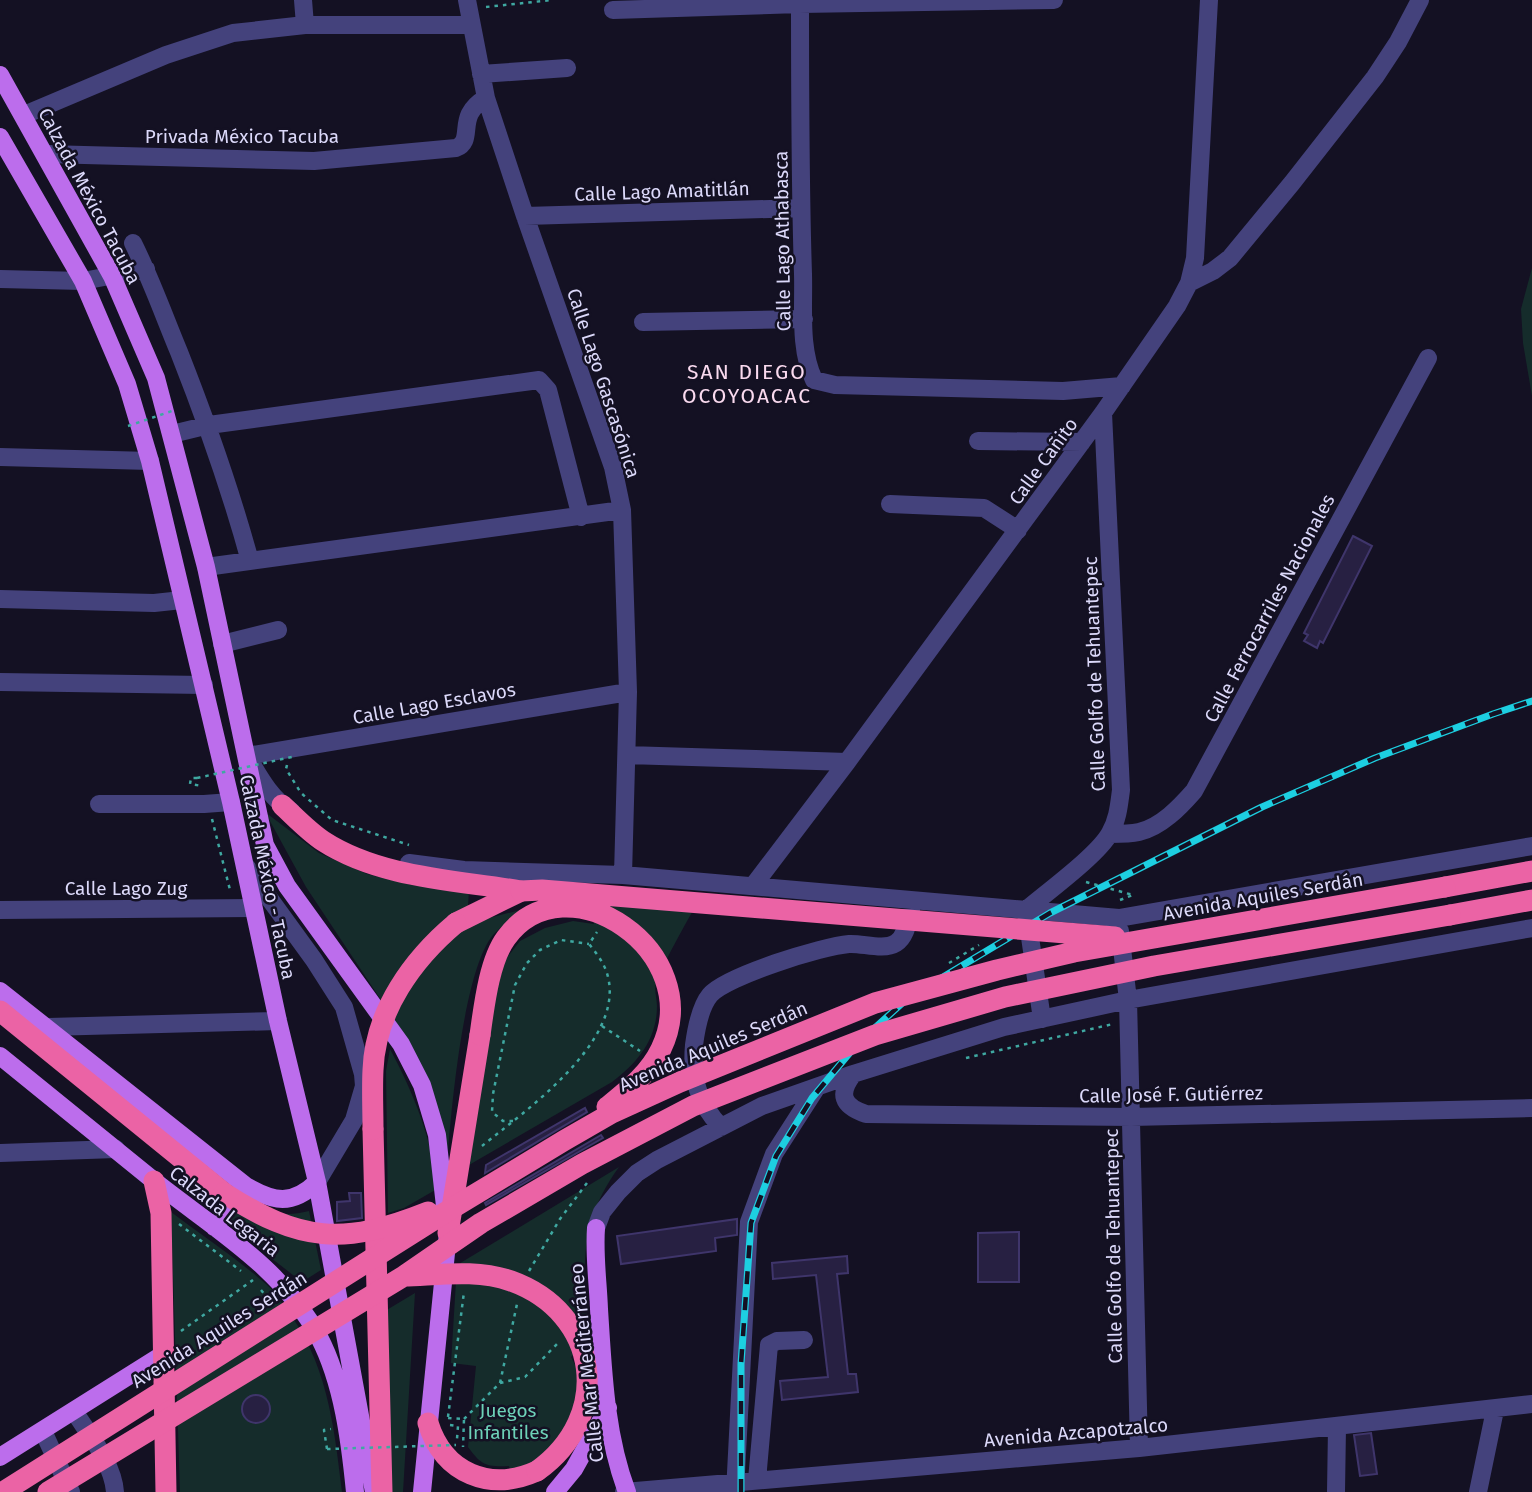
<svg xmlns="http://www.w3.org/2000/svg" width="1532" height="1492" viewBox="0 0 1532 1492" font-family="'Fira Sans',sans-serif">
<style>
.green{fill:#152c2b}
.building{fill:#272042;stroke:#3f356b;stroke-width:2}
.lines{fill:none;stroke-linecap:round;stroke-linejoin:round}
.path{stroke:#3fa8a1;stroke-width:2.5;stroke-dasharray:3.5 5;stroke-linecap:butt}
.minor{stroke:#44427c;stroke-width:18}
.major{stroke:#bc6dec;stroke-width:18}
.highway{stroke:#eb63a5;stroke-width:21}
.rail-casing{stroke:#1dcfe1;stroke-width:7}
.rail{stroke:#141123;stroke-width:4.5;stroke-dasharray:13;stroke-linecap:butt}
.path-bridge{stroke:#3fa8a1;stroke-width:2.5;stroke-dasharray:3.5 5;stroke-linecap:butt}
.highway-bridge{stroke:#eb63a5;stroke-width:21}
.labels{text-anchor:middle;stroke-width:5;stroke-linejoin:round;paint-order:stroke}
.street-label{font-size:19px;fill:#dcd9fa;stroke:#141123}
.park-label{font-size:19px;fill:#6dd1b8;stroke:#141123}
.neighbourhood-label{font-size:21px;letter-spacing:2px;fill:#fadaef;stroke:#141123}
</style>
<rect width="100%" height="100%" fill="#141123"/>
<path class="green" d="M1532,268V396L1523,343L1521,309Z
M265,812L319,853L367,874L412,885L469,890L468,906L485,919L532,907C518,915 504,923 493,935C464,970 452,1103 448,1151L436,1106L399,1027L306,887Z
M596,885L702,894C687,922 670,950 657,980C653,988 657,998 657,1006C657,1040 637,1063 612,1082L469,1165L488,1020L505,960L520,941L545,928L573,921L594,924Z
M390,1049C414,1094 432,1138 437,1189L404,1208L388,1213L386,1071Z
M619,1167C574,1229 585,1273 589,1344L571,1357L577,1369L581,1390L568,1427L538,1460L511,1473L509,1466C486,1467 481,1465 468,1447L476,1366L451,1363L457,1265Z
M245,1201C270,1212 282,1218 309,1211L321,1270L302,1282L226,1223Z
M171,1212C203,1236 236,1258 266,1284C273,1290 278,1298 283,1305C327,1359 334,1425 342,1492H180Z
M415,1293L403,1492H392L385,1311Z"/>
<path class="building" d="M1353,536L1372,546L1323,643L1320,641L1317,648L1304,641L1308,635L1304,633Z
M585,1108L587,1112L485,1173L486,1165Z
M601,1135L603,1138L486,1205L485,1203Z
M349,1193H361L362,1218L337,1221V1202L350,1201Z
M737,1219V1235L715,1238L716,1251L621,1264L617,1236Z
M1019,1232V1282H978V1233Z
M847,1256L848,1273L837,1274L848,1374H856L858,1392L782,1400L780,1381L828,1377L816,1275L773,1279L772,1263Z
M242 1409a14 14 0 1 1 28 0a14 14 0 1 1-28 0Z
M1371,1433L1377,1474L1360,1476L1354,1435Z"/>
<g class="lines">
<path class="path" d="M486,7L552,0
M287,765L286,769L301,793L332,820L409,845
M197,778H191L190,784L202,786
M212,819L230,890
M1086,882L1133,895
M1120,900L1133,895
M949,963L979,945
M602,1026L640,1051
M966,1058L1113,1024
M513,1121H503L492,1112L493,1094L515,985L527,963L540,950L561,940L589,944
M482,1146C525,1111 624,1042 608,977C605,964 597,954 589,944L597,932
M179,1224L241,1271
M529,1271L560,1219L587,1183
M261,1290L270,1301
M181,1331L253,1280
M500,1383L525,1377L558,1343
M448,1417L464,1292
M448,1418L464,1419L463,1447
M464,1419L500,1383L517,1304
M450,1425L458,1426L457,1439
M327,1449L324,1430L331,1429"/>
<path class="minor" d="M303,0L305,25
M467,0L486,98L525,216L613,467L622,510L628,692L623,875
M800,0C800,91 800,183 803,274C804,308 799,349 814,380L835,385L1063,391L1122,386
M613,10L800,4L1054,0
M481,74L567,68
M24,115L166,55L233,33L305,25H471
M46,154L314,161L456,148C476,140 454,116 486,98
M525,216L801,208
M133,243C151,279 164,316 179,352C207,423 230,488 250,561
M0,279L83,281L146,269
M1189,283L1213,271L1230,258L1292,183L1375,77L1398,42L1420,0
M643,322L804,319
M172,434L209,425L539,380L548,390L581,517
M978,441L1082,442
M0,457L150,461
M890,504L984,508L1018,530
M206,567L622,510
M0,599L154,603L182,600
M222,644L278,630
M0,682L204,685
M627,755L847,762
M99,804H204L231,802
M291,811C270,798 259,776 247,756L628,692
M1110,834C1119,834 1130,834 1139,832C1161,827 1180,807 1194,791L1428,358
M409,863L464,870L623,875L1119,918L1532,846
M245,865L314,960L344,1007L363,1074L364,1086L354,1120L317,1182
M753,886L847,762L1103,413L1177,306L1189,283L1195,258L1209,0
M0,910L253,908
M1120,931L1128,1000L1139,1448
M1042,1019L1026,910C1047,892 1098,855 1110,833C1118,819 1119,805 1121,790L1103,413
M48,1027L278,1021
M853,1074C838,1094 842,1106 866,1114L1131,1117L1532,1108
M721,1127C698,1103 691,1078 694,1045C696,1030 700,1007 710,995C726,976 823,946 849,944C863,943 883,951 896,943C906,937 908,921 911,910
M0,1153L116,1149
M596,1228L602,1212L618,1192L637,1173L657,1160L762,1106L853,1074L1004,1027L1128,1000L1532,928
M74,1411C89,1435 113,1463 115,1492
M43,1431L71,1492
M757,1480L769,1345L777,1341L804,1340
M624,1492L1139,1448L1532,1404
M735,1492L749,1222L774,1154L817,1087
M1336,1492L1337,1427
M1478,1492L1495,1410"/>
<path class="major" d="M0,75L112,276L156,378L206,567L265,845L287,886L401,1044L422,1085L437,1135L448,1233L422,1492
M0,137L83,281L127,384L150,461L231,802L278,1021L317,1182L374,1492
M0,991L246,1186C274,1202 292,1206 317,1182
M0,1056C51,1097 102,1139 153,1180C213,1228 282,1267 319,1337C343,1383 350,1441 355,1492
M214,1227L242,1191
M596,1228C594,1256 598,1282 599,1309C603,1370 605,1434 627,1492
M0,1457L162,1355
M555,1492L574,1469L608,1408"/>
<path class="highway" d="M282,805C295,817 308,831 323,841C380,878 456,880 521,891
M1445,887L1532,871
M1450,915L1532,900
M456,923L521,891
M0,1011L224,1193
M373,1129L382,1492
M154,1181L161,1213L166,1492
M448,1233L480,1035
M428,1423C444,1474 490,1492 537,1471"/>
<defs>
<path id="rail" d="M741,1492V1364L751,1223L776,1156L812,1098L858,1043L908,998L1050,913L1262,807L1375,758L1493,714L1532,701"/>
</defs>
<use href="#rail" class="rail-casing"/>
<use href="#rail" class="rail"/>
<path class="path-bridge" d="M128,426L175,410
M197,778L296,756
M327,1449L456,1445"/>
<path class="highway-bridge" d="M521,891L542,890L1115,937
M480,1035C484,1007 489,961 506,938C566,856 708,952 661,1049C649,1074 628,1090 607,1107
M373,1129C373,1110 372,1089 373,1070C375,1011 413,959 456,923
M224,1193C300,1242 343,1246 428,1212
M404,1276C439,1275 477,1269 511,1281C600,1313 614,1416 537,1471
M3,1492L454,1207L565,1140L612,1113L680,1082L875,1003L997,970L1074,952L1445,887
M48,1492L404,1276L481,1223L582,1164L693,1106L875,1035L1005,997L1154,966L1450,915"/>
</g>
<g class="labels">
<g class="street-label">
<text x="242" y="143">Privada México Tacuba</text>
<text transform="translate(662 191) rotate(-2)" y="7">Calle Lago Amatitlán</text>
<text transform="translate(90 196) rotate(62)" y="7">Calzada México Tacuba</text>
<text transform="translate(782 241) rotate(-91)" y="7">Calle Lago Athabasca</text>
<text transform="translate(604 383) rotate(72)" y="7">Calle Lago Gascasónica</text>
<text transform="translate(1043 461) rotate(-54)" y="7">Calle Cañito</text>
<text transform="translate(1269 608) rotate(-62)" y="7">Calle Ferrocarriles Nacionales</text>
<text transform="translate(1094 674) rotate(-92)" y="7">Calle Golfo de Tehuantepec</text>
<text transform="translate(434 703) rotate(-10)" y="7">Calle Lago Esclavos</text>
<text transform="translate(268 877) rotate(78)" y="7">Calzada México - Tacuba</text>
<text x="126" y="895">Calle Lago Zug</text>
<text transform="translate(1263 896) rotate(-10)" y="7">Avenida Aquiles Serdán</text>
<text transform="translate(713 1046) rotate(-23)" y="7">Avenida Aquiles Serdán</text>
<text transform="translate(1171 1094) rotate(-1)" y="7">Calle José F. Gutiérrez</text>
<text transform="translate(225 1211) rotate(38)" y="7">Calzada Legaria</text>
<text transform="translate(1113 1246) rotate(-91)" y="7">Calle Golfo de Tehuantepec</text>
<text transform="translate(219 1329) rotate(-32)" y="7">Avenida Aquiles Serdán</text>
<text transform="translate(586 1363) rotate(-96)" y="7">Calle Mar Mediterráneo</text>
<text transform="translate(1076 1432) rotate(-5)" y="7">Avenida Azcapotzalco</text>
</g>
<g class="park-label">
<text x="508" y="1417">Juegos<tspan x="508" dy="22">Infantiles</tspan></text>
</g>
<g class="neighbourhood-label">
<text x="747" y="379">SAN DIEGO<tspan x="747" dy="24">OCOYOACAC</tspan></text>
</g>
</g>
</svg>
